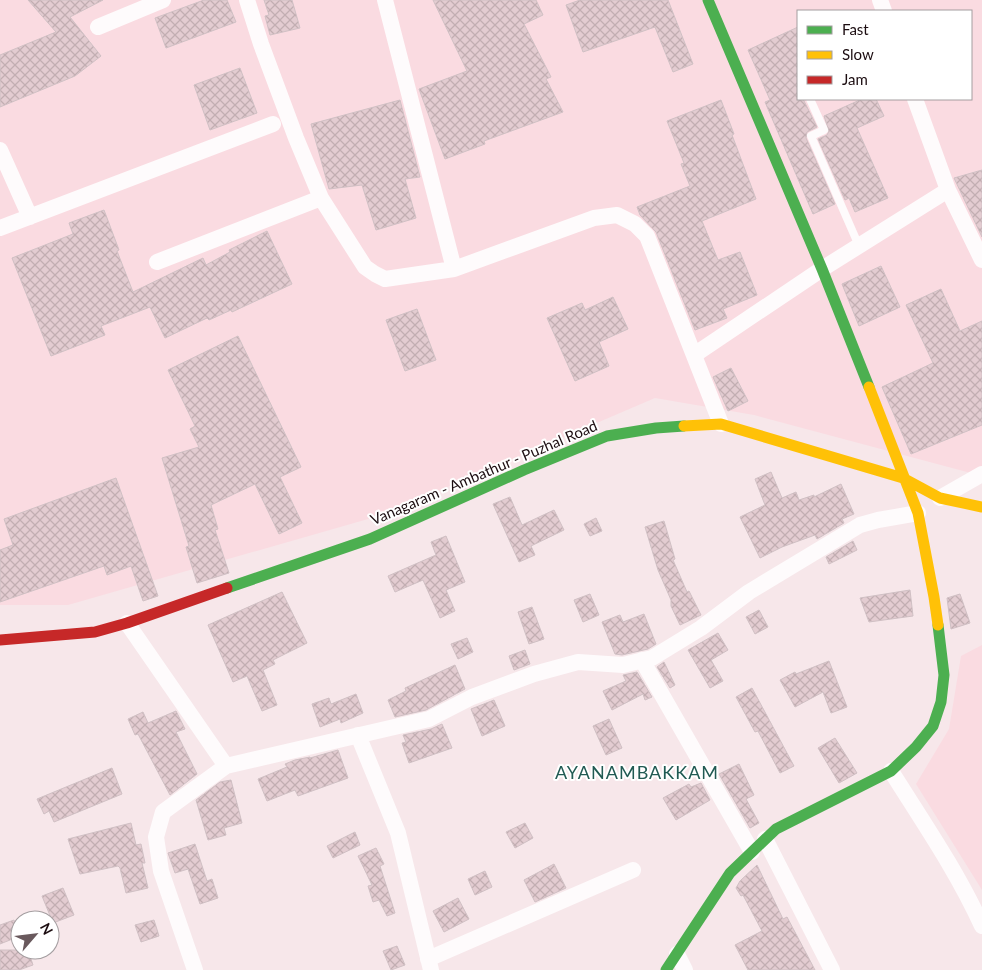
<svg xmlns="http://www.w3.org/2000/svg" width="982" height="970" viewBox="0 0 982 970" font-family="Lato,sans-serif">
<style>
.built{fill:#fadbe1;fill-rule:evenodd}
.building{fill:url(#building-cross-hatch);stroke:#d0c0c4}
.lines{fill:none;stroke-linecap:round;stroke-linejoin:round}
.lane{stroke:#fefbfc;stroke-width:8}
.street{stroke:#fefbfc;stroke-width:16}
.fast{stroke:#4caf50;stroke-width:11}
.slow{stroke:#ffc107;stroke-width:11}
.jam{stroke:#c62828;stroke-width:11}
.labels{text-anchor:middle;stroke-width:4;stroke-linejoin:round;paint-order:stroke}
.street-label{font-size:15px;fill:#1c0d11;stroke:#fff}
.quarter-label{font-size:18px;letter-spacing:1px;fill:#215a53;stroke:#fff}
</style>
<defs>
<pattern id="building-cross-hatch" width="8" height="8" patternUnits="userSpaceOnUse" patternTransform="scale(1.25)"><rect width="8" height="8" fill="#e3ccd1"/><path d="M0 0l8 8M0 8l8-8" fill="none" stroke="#c2aeb2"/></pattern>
</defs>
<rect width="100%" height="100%" fill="#f7e7ea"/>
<path class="built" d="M0,0H982V476L754,415L655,398L382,515L68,605H0ZM798,11H971V99H798Z
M982,645V890L916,784L949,729L961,656Z"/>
<path class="building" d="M28,0H103L70,17L101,56L75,76L0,107V55L56,32Z
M204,0H227L236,22L166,48L155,18Z
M264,0H292L300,28L270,35L265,16L269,15Z
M433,0H536L543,15L524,24L551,77L546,79L563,112L484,141L485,144L445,159L419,89L467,71Z
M580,0H668L693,64L673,72L655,27L583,52L566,5Z
M798,27V99H803L817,127L807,132L806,138L835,204L813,214L765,102L770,100L748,50Z
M240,68L257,113L210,130L194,85Z
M862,99H876L884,116L857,128L888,198L855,212L849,198L845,200L818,139L827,135L829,131L824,116Z
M400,100L420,177L405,179L416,218L376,230L362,185L329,189L311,124Z
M721,100L734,134L732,135L756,199L702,221L718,260L740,252L757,295L723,309L727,318L695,330L656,232L640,215L637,207L690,186L681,164L684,163L667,121Z
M982,170V237L954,178Z
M104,210L119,250L117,251L133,292L203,258L206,265L230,252L229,250L267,231L292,284L232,312L231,310L209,320L207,318L165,338L150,307L101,326L105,335L51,356L12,258L73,234L69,223Z
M881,266L900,307L859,326L842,284Z
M941,289L960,331L982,321V425L911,454L882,387L933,363L906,305Z
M613,297L628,329L599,342L609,366L575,381L547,318L582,303L585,310Z
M417,309L436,360L405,371L386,320Z
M238,336L301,467L280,477L302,523L279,534L255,484L211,505L218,529L215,530L229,573L197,583L186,547L189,546L162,458L199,447L190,429L195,426L168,370Z
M731,368L748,401L728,411L713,377Z
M771,472L782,498L796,492L799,500L814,495V497L841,484L854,514L842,519L844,523L817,539L815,535L782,547L760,558L740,517L765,505L755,479Z
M116,478L158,596L143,601L131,566L107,575L104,566L0,602V550L13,545L4,519Z
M510,497L522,525L554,510L564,530L531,546L535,555L519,562L493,504Z
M596,518L602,531L590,536L584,524Z
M664,521L675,559L673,560L687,592L689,591L701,615L680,625L671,606V600L658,570L645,527Z
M446,536L465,582L446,590L455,611L440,618L423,580L395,592L388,576L436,555L431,542Z
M853,541L857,550L829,564L826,557Z
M910,590L913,616L869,622L860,598Z
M282,592L307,643L273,660L275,664L263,670L277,705L262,711L247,676L233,682L208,625Z
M590,594L599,615L583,622L574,600Z
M960,594L970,623L951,629L947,598Z
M532,607L544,639L529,644L518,612Z
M759,610L768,627L755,634L746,617Z
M644,614L656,644L648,649L622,655L615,654L602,622L620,615L623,622Z
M718,633L728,650L711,660L723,681L710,688L688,650Z
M467,638L473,652L458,659L451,644Z
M525,650L530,664L514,670L509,656Z
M829,661L847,707L831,713L823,692L795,707L780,680L795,672L796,674Z
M664,662L675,685L670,688L657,667Z
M455,665L465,689L426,710L395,717L388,700L406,691L405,688Z
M637,672L652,697L645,700L643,694L612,710L603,691L626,681L623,675Z
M752,688L794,766L780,773L758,731L755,732L736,697Z
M356,694L363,713L341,723L340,719L320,727L312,704L329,698L331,704Z
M494,700L505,726L482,736L471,709Z
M176,711L185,729L176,732L197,774L170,795L138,734L135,735L128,719L143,712L148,723Z
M609,719L622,748L606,755L593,726Z
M442,724L452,748L409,763L402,743L406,742L403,735L431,729Z
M835,738L857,773L839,783L818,748Z
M338,750L348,778L298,796L295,790L267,801L258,779L287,767L285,764L295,760L310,757V758Z
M739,764L754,795L746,799L759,823L750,828L719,774Z
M112,768L122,794L54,822L49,811L44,814L37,799Z
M231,780L242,823L224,828L226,835L208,840L196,800L220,782Z
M701,783L710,800L676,820L663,798L689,784L691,787Z
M131,823L136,845L141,844L145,863H142L148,888L126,893L120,868L118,866L80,874L68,839Z
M525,823L533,838L515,848L506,832Z
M355,832L360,845L333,858L327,846Z
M195,844L207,881L212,879L218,898L200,904L188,869L175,873L168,853Z
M376,848L384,864L380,866L395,913L387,916L379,900L373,902L368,886L372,885L358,856Z
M554,864L566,888L535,902L524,880Z
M757,865L783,919L787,917L815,970H748L735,945L762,931L743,895L741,896L736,888L740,881Z
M485,871L492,887L475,895L468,879Z
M63,888L74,915L53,923L42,896Z
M458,898L469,919L444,932L433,911Z
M14,920L20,936L0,944V925Z
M154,920L159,936L141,942L135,925Z
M397,946L405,965L391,970L383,951Z
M0,950H28L33,965L19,970H0Z"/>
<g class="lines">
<path class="lane" d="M810,99L824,130L811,136L859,246"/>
<path class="street" d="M247,0L261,44L296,138L321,198L365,267L375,274L385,279L454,269L594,218L617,215L635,224L647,236L721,424
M385,0L454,269
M880,0L884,11
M98,27L163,0
M915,99L948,190
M0,150L30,217
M0,228L273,124
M157,262L321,198
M694,355L822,269L948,190L982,260
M940,498L982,474
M127,623L226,766L163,812L156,837L161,871L195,970
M642,660L752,852
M358,735L398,833L431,970
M226,766L429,719L472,697L534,674L578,662L623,665L652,658L701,628L749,592L860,525L878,520L918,513
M891,771C923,822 957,871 982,926
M765,839L832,970
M677,954L685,970
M428,959L633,870"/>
<path class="fast" d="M708,0L822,269L869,387
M227,588L370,539L524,470L607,436L656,428L684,426
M666,970L730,873L776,829L891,771L916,747L933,726L941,702L944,675L938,625"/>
<path class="slow" d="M869,387L918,513L934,597L938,625
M684,426L721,424L903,478L940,498L982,507"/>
<path class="jam" d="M0,640L95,632L127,623L227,588"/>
</g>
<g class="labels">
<g class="street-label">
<text transform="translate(484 473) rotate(-23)" y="5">Vanagaram - Ambathur - Puzhal Road</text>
</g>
<g class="quarter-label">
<text x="637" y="779">AYANAMBAKKAM</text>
</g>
</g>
<rect x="797" y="10" width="175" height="90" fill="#ffffff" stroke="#a49ea0"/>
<rect x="807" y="26" width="25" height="8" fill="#4caf50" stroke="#a49ea0"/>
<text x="842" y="35" font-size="15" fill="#1c0d11">Fast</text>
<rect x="807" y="51" width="25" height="8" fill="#ffc107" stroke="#a49ea0"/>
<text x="842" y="60" font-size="15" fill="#1c0d11">Slow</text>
<rect x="807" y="76" width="25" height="8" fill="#c62828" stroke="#a49ea0"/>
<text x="842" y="85" font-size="15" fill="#1c0d11">Jam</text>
<g transform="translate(35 935) rotate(62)"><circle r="24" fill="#ffffff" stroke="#a49ea0"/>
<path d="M0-4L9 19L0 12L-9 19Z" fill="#69595d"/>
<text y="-8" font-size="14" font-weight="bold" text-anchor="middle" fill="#1c0d11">N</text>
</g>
</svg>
